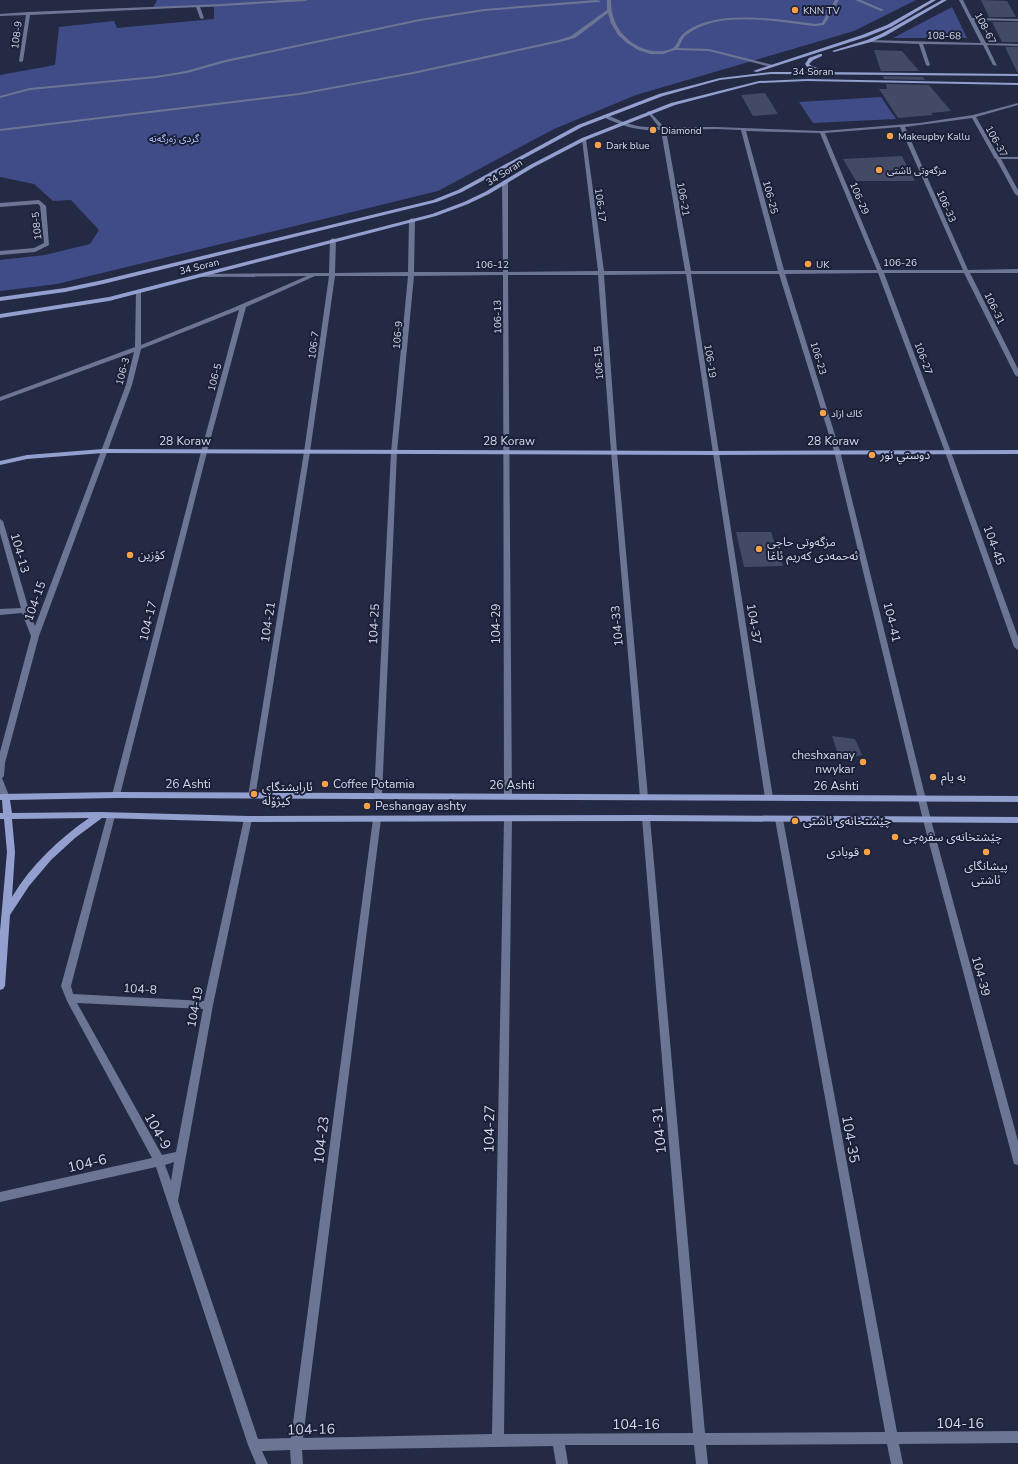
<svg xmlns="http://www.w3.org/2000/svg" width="1018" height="1464" viewBox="0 0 1018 1464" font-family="'Nunito Sans','Noto Sans Arabic',sans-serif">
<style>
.green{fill:#404c88}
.building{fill:#424a66}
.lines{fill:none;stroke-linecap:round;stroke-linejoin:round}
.lane{fill:#6d7594;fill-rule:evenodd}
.street{fill:#6d7594;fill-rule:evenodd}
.secondary{fill:#929fcf;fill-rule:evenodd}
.poi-dot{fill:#f7a14a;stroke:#1b2039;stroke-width:1.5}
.labels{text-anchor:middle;stroke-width:4;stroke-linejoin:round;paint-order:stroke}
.far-poi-label{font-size:10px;fill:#d4d9ea;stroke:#1b2039;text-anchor:start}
.far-street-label{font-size:10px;fill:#d4d9ea;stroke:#1b2039}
.far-park-label{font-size:10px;fill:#b6c5ff;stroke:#1b2039}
.street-label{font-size:12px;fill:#d4d9ea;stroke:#1b2039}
.poi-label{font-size:12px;fill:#d4d9ea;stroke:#1b2039;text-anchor:start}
.near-street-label{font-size:14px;fill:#d4d9ea;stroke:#1b2039}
</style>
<rect width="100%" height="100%" fill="#242a44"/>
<path class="green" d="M157,0H916L854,31L636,95L554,129L438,191L57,284L0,291V260L45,255L90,244L99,230L71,200L53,201L34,184L0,177V75L55,65L59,27L114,21L117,28L214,19V7L153,8Z
M952,7L967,38H893Z
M881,97L896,119L813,123L799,102Z"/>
<path class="building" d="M981,0L1007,1L1016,17H989Z
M992,22H1018V42H1002Z
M1005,47H1018V72H1017Z
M874,50L902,51L919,71H881Z
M883,76L923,77L925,80L884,79Z
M886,84L929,85L951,111L931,113L933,115L898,118L879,89H887Z
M765,93L778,114L753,116L741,95Z
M902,156L915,181H856L843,159Z
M736,532H771L783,566L744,567Z
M832,736L855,739L862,755L840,760Z"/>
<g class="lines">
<path class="lane" d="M285,0H307L305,1L222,6L220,5L222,4Z
M596,0L601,1L599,2L484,11L420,21L226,62L187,73L156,78L30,90L0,98V96L30,88L156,76L186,71L225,60L420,19L484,9Z
M607,0H611C611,8 612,16 616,24C625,43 650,57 671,49C677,47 678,39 682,35C690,27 704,22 715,20C748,14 782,20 815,24L822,23L835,0H839L824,25L815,26C777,22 719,9 686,35C682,38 681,44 678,48L709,49L773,65V66L771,67L709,51L675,50L663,54H651L638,50L627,43L618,35L611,23L608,13L575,38L560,42L413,74L299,95L0,131V129L299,93L413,72L559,40L571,36L607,10Z
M855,0H861L884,10L881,11Z"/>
<path class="street" d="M959,0H963L972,18L1018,19V21L974,20L986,43L1018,44V46L987,45L997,66L993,65L983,45L923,44L930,65L928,66L926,65L919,44L869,42L867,41L869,40L981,43Z
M222,4L223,6L200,7L204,18L202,19L200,18L196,7L30,15L23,61L21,62L19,61L26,15L0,16V14L28,12Z
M1018,103V105L976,117L999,157H1018V159H1001L1018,190V196L1015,194L996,159L994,158V157L972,118L905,127L968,270L1018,269V273H970L1018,369V377L1015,375L964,273H884L951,452L1018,637V650L1014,647L945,452L878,273L785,274L840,451L931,820L1018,1141V1165L1014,1164L1013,1160L923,820L834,451L779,274H691L773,798L772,800H766L765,798L686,274L604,275L617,452L648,797L647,799H641L640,797L611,452L598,275H508L512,797L511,799H505L504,797L503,275L414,276L397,452L382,796L381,798H375L374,796L391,452L408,276H335L310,452L255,798H249L248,796L304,452L329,276H315L246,307L207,452L120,795L119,797H113L112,795L201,452L239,310L141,349L132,385L39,636L5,763L4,776L2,778L10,798L9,800H3L0,793V752L31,636L22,613L0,615V609L21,608L0,533V519L3,521L29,610L35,626L126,385L134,352L0,401V397L135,347L136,290L141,291V345L233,308L307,276L203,277L201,276V274L329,273L330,240L333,238L336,240L335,273L408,272L409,220L412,218L415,220L414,272H503L502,182L505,180L508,182V272L598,271L582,139L584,138L586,139L604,271H685L661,130C636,131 625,127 603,117V115H607C627,124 637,128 659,127L647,112L649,111L664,127H716L822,131L920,123L973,115ZM900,127L963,270H882L825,133ZM716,129L741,130L778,271H691L666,130ZM746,131L820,133L877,270H784Z
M39,200L46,206L49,245L35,252L0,255V251L34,248L44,243L40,206L38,204L0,207V203Z
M111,813L114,814L115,816L71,986L73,994L204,1001L244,819L245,817H251L252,819L213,1005L178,1201L258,1439L291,1438L373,819L374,817H380L381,819L303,1438L492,1434L504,819L505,817H511L512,819L504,1434L693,1433L642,818L643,816H649L650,818L705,1433L885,1432L775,819L776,817H782L783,819L897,1432L1018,1431V1443L899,1444L903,1464H891L887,1444L706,1445L708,1464H696L694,1445H565L568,1464H556L553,1446L302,1450L303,1464H291L290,1450L262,1451L268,1464H256L248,1445L156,1167L0,1202V1192L152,1158L67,1001L61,986L107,816L108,814ZM77,1003L203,1009L176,1152L162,1155ZM174,1162L171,1181L165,1165Z"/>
<path class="secondary" d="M931,0H936L891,27L866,37L757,72L753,71L862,35L887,25Z
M942,0H947L885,36L871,42L834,52L832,51L867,40L881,34Z
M820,54H822V56L813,60L809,64L812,66L823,70L822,72L1018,74V76L771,74L720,80L663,96L582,127L462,192L437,202L103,284L65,292L0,301V297L65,288L103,280L433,200L458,190L578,125L659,94L720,78L771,72H820L808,68L805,64L809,58Z
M807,79L1018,83V85L807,81L759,83L675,105L586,140L534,167L489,194L468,204L436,216L109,301L0,318V314L109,297L432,214L464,202L485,192L530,165L582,138L671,103L759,81Z
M103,449L715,451L1018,450V454L715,455L103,453L27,459L0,465V461L27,455Z
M116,792L1018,796V802L116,798L10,800L12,813L101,812L248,816L646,815L1018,817V823L646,821L248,822L102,818L75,838L51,860L29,886L10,915L5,986L3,989L0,990V931L7,852L4,819H0V813H3L2,800H0V794ZM89,818C59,839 31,865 12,897L15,852L12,819Z"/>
</g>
<g class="poi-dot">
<circle cx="795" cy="10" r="4"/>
<circle cx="653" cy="130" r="4"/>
<circle cx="890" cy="136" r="4"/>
<circle cx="598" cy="145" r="4"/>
<circle cx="879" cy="170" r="4"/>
<circle cx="808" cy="264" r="4"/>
<circle cx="823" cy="413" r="4"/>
<circle cx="872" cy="455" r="4"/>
<circle cx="759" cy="549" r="4"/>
<circle cx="130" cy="555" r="4"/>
<circle cx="863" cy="762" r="4"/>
<circle cx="933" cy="777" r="4"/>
<circle cx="325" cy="784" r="4"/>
<circle cx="254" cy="794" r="4"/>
<circle cx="367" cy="806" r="4"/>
<circle cx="795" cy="821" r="4"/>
<circle cx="895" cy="837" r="4"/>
<circle cx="867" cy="852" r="4"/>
<circle cx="986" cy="852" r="4"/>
</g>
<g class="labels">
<g class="far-poi-label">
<text x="803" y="14">KNN TV</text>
<text x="661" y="134">Diamond</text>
<text x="898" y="140">Makeupby Kallu</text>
<text x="606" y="149">Dark blue</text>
<text x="887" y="174">مزگەوتی ئاشتی</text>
<text x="816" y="268">UK</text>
<text x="831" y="417">كاك ازاد</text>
</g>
<g class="far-street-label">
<text transform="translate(986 28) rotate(62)" y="4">108-67</text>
<text transform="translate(16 35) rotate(-82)" y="4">108-9</text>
<text transform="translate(944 35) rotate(1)" y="4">108-68</text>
<text x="813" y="75">34 Soran</text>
<text transform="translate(997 141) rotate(61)" y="4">106-37</text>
<text transform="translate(504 172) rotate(-32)" y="4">34 Soran</text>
<text transform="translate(771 197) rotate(75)" y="4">106-25</text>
<text transform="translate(860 198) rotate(67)" y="4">106-29</text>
<text transform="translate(684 199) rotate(80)" y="4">106-21</text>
<text transform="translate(601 205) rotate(83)" y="4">106-17</text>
<text transform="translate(947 206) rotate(66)" y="4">106-33</text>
<text transform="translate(36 226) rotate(-96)" y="4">108-5</text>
<text x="900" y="266">106-26</text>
<text x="492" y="268">106-12</text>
<text transform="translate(199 266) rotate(-14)" y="4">34 Soran</text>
<text transform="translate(995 308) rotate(64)" y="4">106-31</text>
<text transform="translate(497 317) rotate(-91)" y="4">106-13</text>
<text transform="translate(397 335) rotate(-85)" y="4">106-9</text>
<text transform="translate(313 345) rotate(-82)" y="4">106-7</text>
<text transform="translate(819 358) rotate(73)" y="4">106-23</text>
<text transform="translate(924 358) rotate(69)" y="4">106-27</text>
<text transform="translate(711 361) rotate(81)" y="4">106-19</text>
<text transform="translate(598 363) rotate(-94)" y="4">106-15</text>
<text transform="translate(122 371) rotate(-75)" y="4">106-3</text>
<text transform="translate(214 377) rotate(-75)" y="4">106-5</text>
</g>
<g class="far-park-label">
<text x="174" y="142">گردی زەرگەتە</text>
</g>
<g class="street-label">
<text x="185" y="445">28 Koraw</text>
<text x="509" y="445">28 Koraw</text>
<text x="833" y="445">28 Koraw</text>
<text transform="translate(994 545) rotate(70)" y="4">104-45</text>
<text transform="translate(20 553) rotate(74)" y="4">104-13</text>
<text transform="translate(35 601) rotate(-70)" y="4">104-15</text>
<text transform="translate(148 621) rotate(-76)" y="4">104-17</text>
<text transform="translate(268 622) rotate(-81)" y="4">104-21</text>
<text transform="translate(892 622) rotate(76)" y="4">104-41</text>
<text transform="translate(374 624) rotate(-87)" y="4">104-25</text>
<text transform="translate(496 624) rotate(-90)" y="4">104-29</text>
<text transform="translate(754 624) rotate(81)" y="4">104-37</text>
<text transform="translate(617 626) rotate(-95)" y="4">104-33</text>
<text x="188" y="788">26 Ashti</text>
<text x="512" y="789">26 Ashti</text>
<text x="836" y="790">26 Ashti</text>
<text transform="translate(981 976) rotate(75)" y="4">104-39</text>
<text transform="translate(140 989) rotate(3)" y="4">104-8</text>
<text transform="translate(195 1007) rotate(-79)" y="4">104-19</text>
</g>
<g class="poi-label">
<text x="880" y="459">دوستي نور</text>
<text x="767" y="546">مزگەوتی حاجی<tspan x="767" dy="14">ئەحمەدی کەریم ئاغا</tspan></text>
<text x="138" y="559">كؤزين</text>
<text x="855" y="759" text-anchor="end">cheshxanay<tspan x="855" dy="14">nwykar</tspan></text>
<text x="941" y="781">به يام</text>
<text x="333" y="788">Coffee Potamia</text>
<text x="262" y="791">ئارایشتگای<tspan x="262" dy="14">کیژۆڵە</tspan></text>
<text x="375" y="810">Peshangay ashty</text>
<text x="803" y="825">چێشتخانەی ئاشتی</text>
<text x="903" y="841">چێشتخانەی سفرەچی</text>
<text x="859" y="856" text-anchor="end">قوبادی</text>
<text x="986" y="870" text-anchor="middle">پیشانگای<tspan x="986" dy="14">ئاشتی</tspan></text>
</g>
<g class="near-street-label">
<text transform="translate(489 1129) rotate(-89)" y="5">104-27</text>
<text transform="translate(659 1130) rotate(-95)" y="5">104-31</text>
<text transform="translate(158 1131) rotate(61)" y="5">104-9</text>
<text transform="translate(851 1139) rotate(80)" y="5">104-35</text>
<text transform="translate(321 1140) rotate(-83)" y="5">104-23</text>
<text transform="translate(87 1163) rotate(-13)" y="5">104-6</text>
<text x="960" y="1428">104-16</text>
<text x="636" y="1429">104-16</text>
<text transform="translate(311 1429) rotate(-1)" y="5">104-16</text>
</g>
</g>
</svg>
